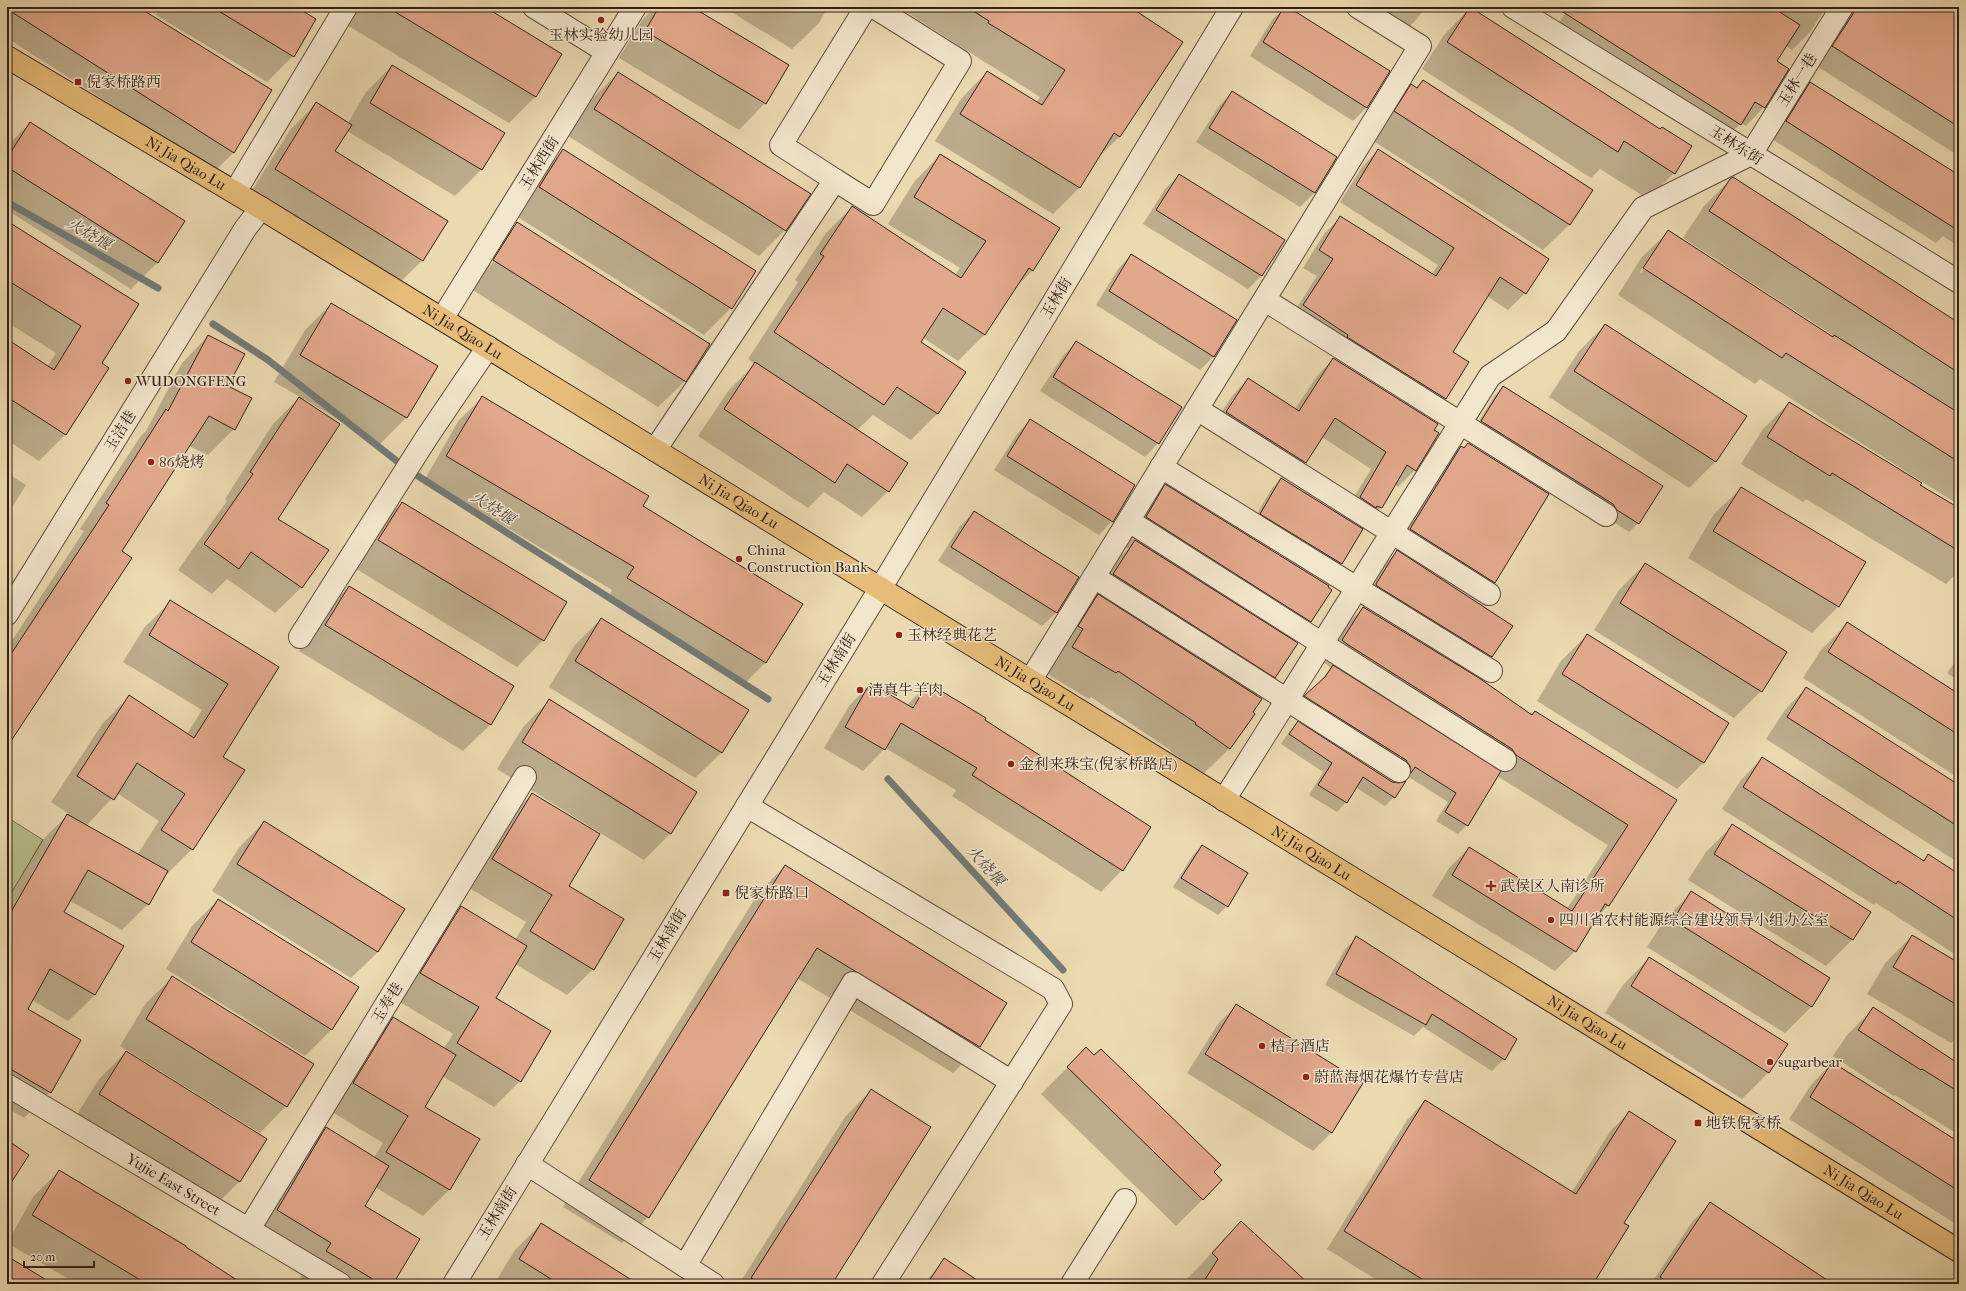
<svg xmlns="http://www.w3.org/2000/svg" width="1966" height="1291" viewBox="0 0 1966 1291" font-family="'IM FELL French Canon','Noto Serif SC',serif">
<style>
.green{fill:#b7bf8b;stroke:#747052}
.shadow{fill:#0003;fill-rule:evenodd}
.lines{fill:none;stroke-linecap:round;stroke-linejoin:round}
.stream{stroke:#737b79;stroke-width:7}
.building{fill:#e2a88b;stroke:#32201a}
.minor-casing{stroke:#604e40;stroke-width:24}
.major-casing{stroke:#32201a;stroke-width:24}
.minor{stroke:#f2e6cc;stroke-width:22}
.major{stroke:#e6bc78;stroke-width:22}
.poi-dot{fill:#8f2418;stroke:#f2e6cc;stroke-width:1.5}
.labels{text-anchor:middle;stroke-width:3;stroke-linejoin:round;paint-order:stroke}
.poi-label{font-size:15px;fill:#32201a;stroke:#f2e6cc;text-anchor:start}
.street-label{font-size:15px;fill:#32201a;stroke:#f2e6cc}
.water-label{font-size:16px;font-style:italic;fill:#534d49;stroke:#f2e6cc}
</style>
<rect width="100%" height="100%" fill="#ebd9b0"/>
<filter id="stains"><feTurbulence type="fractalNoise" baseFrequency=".005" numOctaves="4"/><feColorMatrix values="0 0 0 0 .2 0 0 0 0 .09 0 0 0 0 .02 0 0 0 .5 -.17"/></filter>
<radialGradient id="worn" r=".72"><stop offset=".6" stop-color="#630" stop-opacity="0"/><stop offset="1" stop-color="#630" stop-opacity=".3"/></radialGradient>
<path class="green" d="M7,817L43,840L7,900Z"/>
<path class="shadow" d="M7,7H136L271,90L233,153L215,171L7,38Z
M161,7H294L293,56L267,82L156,15Z
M358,7H483L561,54L535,97L509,123L347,25Z
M655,7H690L765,103L739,130L619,58L642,20Z
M723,7H828L819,23L792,49Z
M898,7H1129L1182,42L1119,137L1097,159L1079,188L1053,214L935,141L961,99L987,72L1036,103L1040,97Z
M1286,7L1367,107L1353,121L1250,56L1272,20Z
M1362,7H1425L1417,19L1403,33Z
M1569,7H1826L1810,32L1792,50L1786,46L1776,62L1788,69L1764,107L1746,126L1741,123L1722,142L1552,34Z
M1854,7H1959V156L1815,65L1836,25Z
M1470,8L1660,130L1674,173L1648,199L1600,169L1591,178L1422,69L1444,35Z
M392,66L503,133L481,170L455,196L347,131L334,152L423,260L396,286L249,195L290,130L316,104L348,123L366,92Z
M618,73L785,230L759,256L568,136L592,99Z
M1423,81L1570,224L1543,250L1369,138L1385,112L1411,85L1416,88Z
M1810,83L1959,176V247L1943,236L1936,243L1770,138L1794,100Z
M1232,92L1336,157L1314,193L1300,207L1196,142L1219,106Z
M30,123L184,221L157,263L131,289L7,210V146Z
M563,151L754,272L731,308L704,335L513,214L537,177Z
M1378,151L1525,293L1508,310L1487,296L1452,352L1468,363L1445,398L1428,415L1287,323L1317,276L1303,268L1324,234L1341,217L1431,275L1438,265L1340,202L1362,167Z
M940,155L1033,270L1016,287L984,335L958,361L922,337L919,342L938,413L911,440L873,415L857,430L888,491L862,517L824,492L808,508L698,436L729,390L755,364L748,359L798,282L795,280L826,233L852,207L955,275L960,268L888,224L914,182Z
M1179,175L1284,240L1261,276L1248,289L1143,224L1165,189Z
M1731,179L1959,324V505L1760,379L1755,384L1618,295L1641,258L1668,232L1833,338L1834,336L1683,238L1704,206ZM1647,261H1649L1641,273L1640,272Z
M7,222L138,304L100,363L108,368L65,435L39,461L7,440V341L47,367L56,353L7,322Z
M517,223L685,381L658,407L468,287L491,250ZM497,253H499L491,265L490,264Z
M1131,255L1214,356L1200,370L1096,305L1118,269Z
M331,304L437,366L406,418L380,444L304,399L277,519L302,587L275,613L227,579L212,594L178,570L227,501L225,499L273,424L300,397L274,382L305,330Z
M1605,325L1745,416L1715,462L1689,488L1549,397L1579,351Z
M208,336L227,386L234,429L208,455L189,446L120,551L7,742V648L84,531L80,529L140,437L146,431L182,363Z
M1076,342L1158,443L1145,457L1040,391L1063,356Z
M1333,359L1438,434L1415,470L1398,487L1395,484L1381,508L1365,524L1344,514L1371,469L1322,437L1305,463L1289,479L1210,429L1232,396L1248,379L1295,409L1317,376Z
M1503,387L1638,523L1629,532L1473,431L1494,396Z
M482,398L642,506L801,605L765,663L743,685L606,600L612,590L425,479L459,420Z
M1789,403L1959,510V571L1946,584L1806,499L1803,502L1741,464L1763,429Z
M1030,420L1112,521L1099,535L994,470L1017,434Z
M1468,444L1494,582L1485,591L1402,538L1452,456L1461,447L1463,449Z
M7,473L26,485L7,515Z
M1281,479L1362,529L1341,564L1332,573L1252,523L1272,488Z
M1166,486L1311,622L1292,640L1275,677L1256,696L1230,748L1203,774L1170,751V750L1091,697L1089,699L1047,674L1109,567L1128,549L1120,543L1139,512Z
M1741,488L1865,563L1838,607L1812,633L1688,558L1714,514Z
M402,503L543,640L517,667L353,567L376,529Z
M974,512L1078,577L1056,613L1042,626L938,561L960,526Z
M1397,552L1492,656L1482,665L1368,593L1388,561Z
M1645,564L1785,652L1761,691L1734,718L1594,630L1619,590Z
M349,587L513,687L490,725L463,751L299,651L322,613Z
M170,602L277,668L222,757L192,849L166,875H164L148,904L122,930L70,901L63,912L95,995L68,1021L32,1000L26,1009L50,1092L24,1118L7,1108V901L41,841L69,814L51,802L103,723L129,697L187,734L202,710L123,662L144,628ZM117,793L159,821L137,855L86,826Z
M1363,608L1531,715L1535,712L1675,800L1608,906L1594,920L1575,951L1555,971L1432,896L1449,868L1469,848L1567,909L1608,845L1497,776L1467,825L1458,834L1436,821L1448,802L1296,705L1317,685L1331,668L1322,661L1343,628Z
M601,619L722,752L695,778L549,687L575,645Z
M1847,624L1959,695V776L1955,773L1954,775L1803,678L1821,650Z
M1587,635L1703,763L1677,789L1537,701L1561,661Z
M1959,656V681L1947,673Z
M870,684L906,706L928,684L1150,827L1122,870L1101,892L952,796L956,790L885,748L863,771L824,748L849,706Z
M1806,688L1959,786V863L1766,739L1785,710Z
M549,701L696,792L670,834L644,860L497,769L523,727Z
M1298,723L1392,782L1399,784L1403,783L1394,797L1385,806L1355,787L1346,802L1337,812L1309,795L1323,772L1281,744L1289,732Z
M1762,758L1923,861L1928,856L1959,876V957L1876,903L1874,905L1722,809L1741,780Z
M532,794L568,887L593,969L567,995L515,964L494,999L520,1081L494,1107L442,1076L424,1107L449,1190L423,1216L375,1187L363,1206L392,1284H311L300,1278L305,1269L251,1237L300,1154L326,1128L374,1158L383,1143L327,1109L367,1044L393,1018L444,1048L453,1034L395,999L435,934L461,908L515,940L526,922L466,886L506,821Z
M264,822L378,952L351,978L212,891L238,849Z
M1732,826L1870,912L1852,940L1826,966L1688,880L1706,852Z
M1202,846L1227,906L1218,915L1173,887L1193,855Z
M785,866L1006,1003L979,1047L953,1073L797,978L648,1217L622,1243L563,1207L759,892Z
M1691,893L1828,978L1811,1007L1785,1033L1647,947L1665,919Z
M218,900L332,1029L305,1056L166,969L192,926Z
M1912,936L1959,964V1035L1951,1043L1867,994L1886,962Z
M1356,938L1504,1059L1492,1071L1423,1027L1414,1036L1325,985L1345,949Z
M1649,958L1769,1072L1742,1099L1605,1013L1623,985Z
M173,977L312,1064L286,1106L260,1133L120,1046L146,1003Z
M1236,1006L1362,1084L1331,1133L1313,1151L1187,1073L1218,1024Z
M1873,1009L1959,1064V1135L1895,1095L1894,1096L1833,1056L1847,1035Z
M1086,1049L1212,1172L1203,1199L1176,1226L1041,1094Z
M126,1052L265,1139L239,1182L213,1208L73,1121L99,1079Z
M1832,1063L1959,1143V1220L1956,1224L1789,1119L1811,1085Z
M871,1090L831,1284H739L845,1117Z
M1425,1101L1572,1192L1611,1130L1630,1112L1592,1284H1383L1327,1249L1407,1120Z
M59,1171L242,1284H77L7,1243L33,1197Z
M1710,1204L1831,1284H1651L1692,1222Z
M1241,1222L1308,1284H1191L1186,1280Z
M541,1224L636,1284H494L515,1250Z
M945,1260L982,1284H923Z"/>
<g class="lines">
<path class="stream" d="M7,202L158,288
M213,324L268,360L407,469L768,699
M888,779L1063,970"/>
</g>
<path class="building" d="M7,7H138L272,90L234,153L7,9Z
M212,7H296L316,19L294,57Z
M387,7H485L562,54L536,97Z
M659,7H692L789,65L766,104L645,31Z
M967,7H1130L1183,42L1120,137L1114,133L1080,188L960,114L987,71L1042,105L1065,70L988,23L989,21Z
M1284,7H1288L1390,71L1367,108L1263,42Z
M1470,7L1660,129L1662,127L1692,146L1675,174L1624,141L1618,152L1447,42Z
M1555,7H1772L1800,25L1777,61L1789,69L1765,108L1755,102L1741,125Z
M1854,7H1959V127L1832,46L1853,14Z
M392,65L505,133L482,170L370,103Z
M618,72L811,194L786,231L594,109Z
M1423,80L1593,190L1570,225L1394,111L1411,84L1417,88Z
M1810,82L1959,175V231L1786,121Z
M1232,91L1337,157L1315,193L1209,128Z
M316,102L352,125L335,151L448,221L423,261L275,169Z
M30,122L185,221L158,263L7,167V158Z
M563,149L756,271L732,309L539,187Z
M1378,149L1549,259L1526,294L1500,277L1453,352L1469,362L1446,399L1347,337L1348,335L1303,305L1333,259L1319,250L1340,216L1436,276L1454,248L1356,185Z
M940,154L1060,228L1033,271L1029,268L985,335L943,308L921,342L966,372L938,414L897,387L884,405L774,332L824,256L820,254L852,206L961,278L986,241L914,197Z
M1179,174L1285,240L1262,276L1156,210Z
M1733,177L1959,323V373L1709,211L1730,179Z
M7,221L139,304L102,363L109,368L66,435L7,397V339L54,370L81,326L7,280Z
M517,222L710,344L686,382L493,260Z
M1668,230L1833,337L1834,335L1959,413V462L1786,353L1782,358L1643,268Z
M1131,254L1237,320L1214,357L1109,291Z
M331,303L438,366L407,418L300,355Z
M1605,324L1747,416L1716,462L1574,371Z
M208,335L245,354L228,386L252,398L235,430L209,416L122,551L132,558L7,747V660L109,505L106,503L166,409L168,411Z
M1076,341L1182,407L1159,444L1053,377Z
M1333,358L1438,424L1434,430L1439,433L1416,471L1407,465L1382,508L1377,506L1376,508L1360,497L1386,452L1335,418L1306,463L1226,412L1248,378L1299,411Z
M755,362L908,463L889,492L847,464L835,483L724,409Z
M1503,386L1663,486L1639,524L1617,510L1613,504L1481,421Z
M482,396L649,496L643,506L803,604L766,663L627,578L634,567L446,456Z
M299,397L340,424L278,519L329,550L302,588L251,552L239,569L204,544L253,474L250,472Z
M1789,402L1922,483L1920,485L1959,508V551L1832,473L1830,476L1767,437Z
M1030,419L1135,485L1113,522L1007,456Z
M1468,443L1549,494L1495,583L1410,529L1461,446L1464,448Z
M1281,478L1363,529L1342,564L1260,514Z
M1165,484L1329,586L1328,587L1332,590L1311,622L1146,517Z
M1741,487L1866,562L1839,607L1713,531Z
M402,502L567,602L544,641L378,540Z
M974,511L1079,577L1057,613L951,547Z
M1135,540L1298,643L1275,678L1113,574Z
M1397,550L1513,626L1492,657L1377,586L1376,584Z
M1645,563L1787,652L1762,692L1620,603Z
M349,586L514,686L491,725L325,625Z
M1098,594L1262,699L1253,712L1255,714L1230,749L1195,724L1196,723L1118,671L1116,673L1072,647L1083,629L1078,626Z
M170,600L279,667L223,757L245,770L193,850L161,830L185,794L137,763L114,800L77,776L129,695L194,738L228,684L149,635Z
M1363,607L1479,678L1532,715L1535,711L1677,800L1609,906L1605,904L1576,952L1452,875L1469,847L1572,911L1628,825L1516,755L1512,749L1347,644L1342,640Z
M601,618L749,710L722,753L575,661Z
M1847,622L1959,694V735L1828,652Z
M1587,634L1729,723L1704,763L1562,674Z
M1333,665L1501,771L1468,826L1445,812L1456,793L1415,767L1411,773L1410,766L1406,760L1304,696L1325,677Z
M870,683L913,708L928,683L986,718L985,720L1151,827L1123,871L972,775L977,768L901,723L885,750L845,727Z
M1806,687L1959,785V827L1787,717Z
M549,699L697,792L671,834L522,742Z
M1298,721L1392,782L1399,783L1406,781L1395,798L1363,777L1347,803L1318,785L1332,763L1289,734Z
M1762,757L1924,861L1928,854L1959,874V921L1898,881L1896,884L1743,787Z
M532,793L600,834L569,886L624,919L594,970L530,931L552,895L492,859Z
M67,814L168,871L149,905L88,870L64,912L124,946L95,995L50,969L28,1009L81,1040L51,1093L7,1067V919Z
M264,821L405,909L378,952L237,864Z
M1732,824L1871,912L1853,940L1714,854Z
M1202,845L1248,873L1228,907L1181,878Z
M785,865L1007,1003L980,1047L817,948L649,1218L589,1180Z
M1691,891L1830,978L1812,1007L1673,920Z
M218,899L359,987L332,1030L191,942Z
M461,906L527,946L496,998L551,1031L521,1082L457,1043L479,1007L420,973Z
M1912,935L1959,963V1006L1893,967Z
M1356,936L1517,1039L1505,1060L1432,1014L1426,1025L1336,974Z
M1649,957L1788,1044L1769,1073L1631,986Z
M172,976L314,1064L287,1107L146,1019Z
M1236,1004L1363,1083L1332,1133L1205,1054Z
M1873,1007L1959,1064V1092L1922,1069L1921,1070L1858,1030Z
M393,1017L456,1055L425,1107L480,1139L450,1190L386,1152L408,1116L353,1083Z
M1086,1047L1094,1055L1101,1049L1221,1165L1214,1172L1222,1180L1203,1200L1067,1067Z
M126,1051L267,1139L240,1182L99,1094Z
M1832,1062L1959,1142V1191L1810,1097Z
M871,1089L931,1127L832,1284H761L751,1278Z
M1425,1100L1576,1194L1629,1111L1676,1141L1624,1223L1629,1226L1593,1284H1430L1344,1231Z
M326,1127L389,1166L365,1206L420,1239L393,1284H381L326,1251L331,1243L277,1210Z
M7,1140L29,1155L7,1189Z
M59,1170L186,1246V1247L243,1284H147L32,1215Z
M1710,1202L1833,1284H1671L1660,1277Z
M1241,1221L1309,1284H1202L1218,1259L1212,1253Z
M541,1223L638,1284H559L519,1259Z
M7,1256L53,1284H7Z
M944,1258L983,1284H927Z"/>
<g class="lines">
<defs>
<g id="minor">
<path d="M534,7L607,52"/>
<path d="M1513,7L1959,282"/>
<path d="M835,180L781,145L866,7"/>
<path d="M235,192L346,7"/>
<path d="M1265,300L1606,515"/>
<path d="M442,319L635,7"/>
<path d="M1197,409L1489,594"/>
<path d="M655,450L835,180L873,204L960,61L874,7"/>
<path d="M1161,467L1491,671"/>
<path d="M1129,521L1505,760"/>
<path d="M1094,577L1399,771"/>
<path d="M7,614L245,229L261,208"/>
<path d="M300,637L427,437L488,347"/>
<path d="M1030,681L1420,46L1358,7"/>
<path d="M1224,800L1490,376L1556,331L1643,208L1751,154L1842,7"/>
<path d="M747,806L1053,989L1061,1004L883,1284"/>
<path id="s1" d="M7,1085L340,1284"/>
<path d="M527,1164L713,1284"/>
<path d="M249,1229L525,777"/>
<path d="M685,1266L853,983L1012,1082"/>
<path d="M454,1284L880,589L1232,7"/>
<path d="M1072,1284L1125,1200"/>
</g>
<g id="major">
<path id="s2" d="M7,57L261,208L1959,1251"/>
</g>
</defs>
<use href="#minor" class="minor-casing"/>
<use href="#major" class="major-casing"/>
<use href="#minor" class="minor"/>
<use href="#major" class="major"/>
</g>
<g class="poi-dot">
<circle cx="601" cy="20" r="4"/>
<rect x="74" y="78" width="8" height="8" rx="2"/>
<circle cx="128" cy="381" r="4"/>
<circle cx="151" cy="462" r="4"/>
<circle cx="739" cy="559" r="4"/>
<circle cx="899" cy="635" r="4"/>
<circle cx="860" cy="690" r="4"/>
<circle cx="1011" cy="764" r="4"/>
<path d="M1489 880h4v4h4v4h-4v4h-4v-4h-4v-4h4z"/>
<rect x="722" y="889" width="8" height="8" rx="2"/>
<circle cx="1551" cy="920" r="4"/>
<circle cx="1262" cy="1046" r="4"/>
<circle cx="1770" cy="1062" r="4"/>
<circle cx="1306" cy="1077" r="4"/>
<rect x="1694" y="1119" width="8" height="8" rx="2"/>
</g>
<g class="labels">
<g class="poi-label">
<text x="601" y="40" text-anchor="middle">玉林实验幼儿园</text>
<text x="86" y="87">倪家桥路西</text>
<text x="136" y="386">WUDONGFENG</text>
<text x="159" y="467">86烧烤</text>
<text x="747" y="555">China<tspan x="747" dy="17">Construction Bank</tspan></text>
<text x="907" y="640">玉林经典花艺</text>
<text x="868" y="695">清真牛羊肉</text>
<text x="1019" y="769">金利来珠宝(倪家桥路店)</text>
<text x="1500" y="891">武侯区人南诊所</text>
<text x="734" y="898">倪家桥路口</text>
<text x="1559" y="925">四川省农村能源综合建设领导小组办公室</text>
<text x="1270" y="1051">桔子酒店</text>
<text x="1778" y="1067">sugarbear</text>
<text x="1314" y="1082">蔚蓝海烟花爆竹专营店</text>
<text x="1706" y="1128">地铁倪家桥</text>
</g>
<g class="street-label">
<text transform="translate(1797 80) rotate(-58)" y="5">玉林一巷</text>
<text transform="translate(1736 145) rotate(32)" y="5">玉林东街</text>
<text dy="5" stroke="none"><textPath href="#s2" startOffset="208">Ni Jia Qiao Lu</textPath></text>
<text transform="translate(539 163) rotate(-58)" y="5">玉林西街</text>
<text transform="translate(1056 298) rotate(-59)" y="5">玉林街</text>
<text dy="5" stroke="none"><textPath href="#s2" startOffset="532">Ni Jia Qiao Lu</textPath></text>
<text transform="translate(120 431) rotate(-58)" y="5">玉洁巷</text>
<text dy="5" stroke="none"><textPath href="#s2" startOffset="856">Ni Jia Qiao Lu</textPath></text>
<text transform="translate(836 660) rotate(-58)" y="5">玉林南街</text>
<text dy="5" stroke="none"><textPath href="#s2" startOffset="1204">Ni Jia Qiao Lu</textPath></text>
<text dy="5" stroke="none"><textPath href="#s2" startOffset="1528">Ni Jia Qiao Lu</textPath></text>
<text transform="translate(667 936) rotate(-59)" y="5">玉林南街</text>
<text transform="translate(387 1003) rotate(-59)" y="5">玉寿巷</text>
<text dy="5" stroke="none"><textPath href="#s2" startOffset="1852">Ni Jia Qiao Lu</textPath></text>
<text dy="5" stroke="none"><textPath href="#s1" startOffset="194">Yujie East Street</textPath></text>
<text dy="5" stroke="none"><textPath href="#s2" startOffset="2176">Ni Jia Qiao Lu</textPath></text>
<text transform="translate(497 1213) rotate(-58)" y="5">玉林南街</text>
</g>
<g class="water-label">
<text transform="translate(89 233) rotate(30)" y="6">火烧堰</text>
<text transform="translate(493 507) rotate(33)" y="6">火烧堰</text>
<text transform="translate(986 865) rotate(48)" y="6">火烧堰</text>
</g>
</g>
<rect width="1966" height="1291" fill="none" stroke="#ebd9b0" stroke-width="24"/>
<rect x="8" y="8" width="1950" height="1275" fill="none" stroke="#32201a" stroke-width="2"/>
<rect x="12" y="12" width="1942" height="1267" fill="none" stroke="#32201a"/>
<path d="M24 1261v6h70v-6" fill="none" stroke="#32201a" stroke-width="2"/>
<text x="30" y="1261" font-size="12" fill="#32201a" stroke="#f2e6cc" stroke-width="3" paint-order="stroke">20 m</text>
<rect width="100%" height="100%" filter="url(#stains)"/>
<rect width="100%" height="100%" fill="url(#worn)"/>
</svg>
